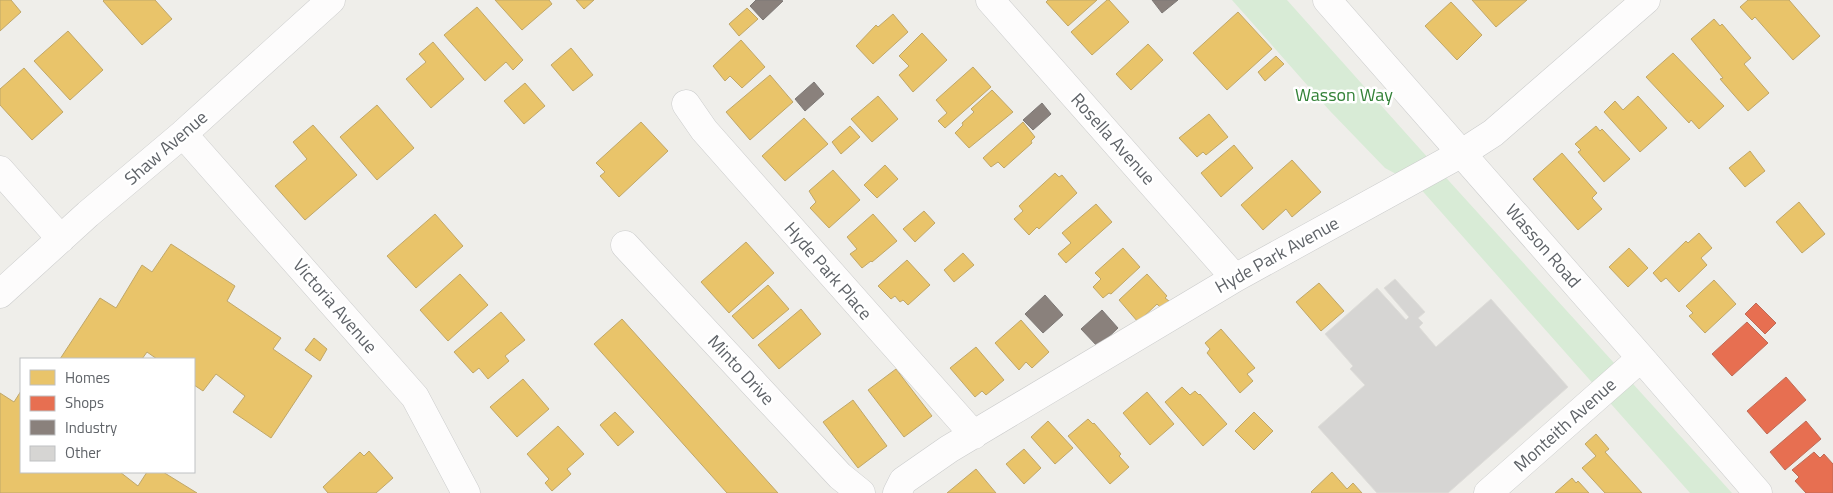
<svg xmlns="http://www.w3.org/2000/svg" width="1833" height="493" viewBox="0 0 1833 493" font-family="'Titillium Web',sans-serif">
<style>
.green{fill:#d8ebd6}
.homes{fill:#e9c46a;stroke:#c0a769}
.shops{fill:#e76f51;stroke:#be6b58}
.industry{fill:#8a817c;stroke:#7d7876}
.building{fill:#d6d5d3;stroke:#deddd9}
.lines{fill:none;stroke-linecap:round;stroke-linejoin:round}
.minor-casing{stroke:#cbcccc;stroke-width:29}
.minor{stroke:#fdfcfc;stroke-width:28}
.labels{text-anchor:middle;stroke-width:5;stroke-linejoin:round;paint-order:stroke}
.park-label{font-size:18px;fill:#348238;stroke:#fff}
.street-label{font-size:18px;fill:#5f6368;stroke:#fff}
</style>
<rect width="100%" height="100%" fill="#efeeea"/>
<path class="green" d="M1232,0H1287L1420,149L1732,493H1690L1418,186L1385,168L1330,111Z"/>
<path class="homes" d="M0,0H11L21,12L0,31Z
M104,0H155L172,19L142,45L103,1Z
M495,0H549L552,4L522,30Z
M576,0H594L584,9Z
M1048,0H1097L1068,26L1046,2Z
M1107,0H1109L1129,22L1092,55L1071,32Z
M1472,0H1527L1496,27Z
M1748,0H1789L1820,36L1793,60L1755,17L1752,20L1740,7Z
M1451,2L1482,35L1457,60L1425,26Z
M477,7L523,60L513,70L506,62L485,81L444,35Z
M747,8L758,19L739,36L729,24Z
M1238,12L1272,49L1227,90L1193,53Z
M893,14L908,32L873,64L856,46L876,25L878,27Z
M1714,19L1720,26L1722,24L1751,58L1744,64L1769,93L1748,111L1720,79L1723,78L1691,39Z
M68,31L103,70L70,100L34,61Z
M922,33L947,60L913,92L899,75L909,66L899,56Z
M741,40L765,67L742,88L730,76L725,81L713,66Z
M433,42L464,79L431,108L406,79L426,62L419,54Z
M1148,44L1163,60L1131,90L1116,74Z
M571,48L593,75L573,91L551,65Z
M1673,53L1724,106L1699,129L1691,120L1689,123L1646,77Z
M1276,56L1284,64L1265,81L1258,72Z
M973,67L991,87L945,128L938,121L947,113L936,100Z
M24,68L63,112L32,140L0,105V89Z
M770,75L793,102L750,140L726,112Z
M525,83L545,106L524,124L504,101Z
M992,90L1013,112L969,148L955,133L963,125L962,123L974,112L971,109Z
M878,96L898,119L872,142L851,119Z
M1638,96L1667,128L1640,152L1604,112L1615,101L1623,110Z
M377,105L414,148L377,180L340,137Z
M1209,114L1228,137L1206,155L1203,152L1197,157L1179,138Z
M804,118L828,144L785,181L762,156Z
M641,122L668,151L619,197L600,176L605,172L596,163Z
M1023,122L1035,137L1031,141L1032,143L1004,168L998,162L991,167L983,158Z
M313,125L357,175L305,220L275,186L307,159L293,142Z
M850,126L860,137L841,154L832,142Z
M1596,126L1600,131L1602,129L1630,159L1604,182L1578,152L1581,150L1575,144Z
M1234,145L1253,168L1221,197L1201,173Z
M1750,151L1765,171L1745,187L1729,168Z
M1562,153L1597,193L1592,198L1602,209L1578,230L1533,179Z
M1292,160L1321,192L1292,217L1286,209L1263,230L1241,205Z
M885,165L898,179L877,198L864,185Z
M833,170L860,200L829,228L810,208L816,202L809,191Z
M1055,173L1059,177L1062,175L1077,193L1039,229L1037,227L1029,235L1014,219L1023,211L1019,206Z
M1799,202L1825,234L1802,253L1776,222Z
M1096,204L1112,222L1066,263L1058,254L1071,243L1062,233Z
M924,211L935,223L915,242L903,229Z
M435,214L463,246L416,288L387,256Z
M873,214L897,241L872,262L871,261L862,268L850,254L857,249L847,237Z
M1699,233L1712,248L1701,258L1707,265L1679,292L1666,278L1661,282L1653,273L1686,241L1688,243Z
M746,242L774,273L729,313L701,282Z
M171,244L235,286L227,301L281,338L273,349L312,376L271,438L233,412L245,396L216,374L203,391L194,385V359H157L147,352L142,359H60L100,298L116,308L142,265L152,272Z
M1123,248L1140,267L1111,294L1109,293L1103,298L1093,287L1101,279L1095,273Z
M1629,248L1648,268L1628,287L1609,267Z
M963,253L974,265L954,282L944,270Z
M907,260L930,285L908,305L903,300L900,302L895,296L891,299L878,286Z
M460,274L488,305L448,341L420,310Z
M1147,274L1167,296L1165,298L1169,301L1161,308L1157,304L1138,322L1119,300Z
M1714,280L1736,304L1705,333L1689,316L1693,313L1686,306Z
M1319,283L1344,311L1321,331L1296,302Z
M768,285L789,309L753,339L732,316Z
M801,309L821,334L779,369L758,345Z
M501,312L525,340L505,356L509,361L488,379L479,368L473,373L454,352Z
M622,319L778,493H727L594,344Z
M1021,320L1049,352L1032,368L1026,362L1019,370L995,343Z
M1221,329L1255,368L1247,374L1253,381L1240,393L1207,353L1210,349L1205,343Z
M314,338L327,349L320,361L305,350Z
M976,347L1004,380L986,395L982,391L975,397L950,368Z
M896,369L932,416L904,437L868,390Z
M523,379L549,409L517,437L490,407Z
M1182,387L1190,395L1195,391L1199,395L1200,394L1227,424L1203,446L1165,402Z
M21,391V472H120L138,486L147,472H163L197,493H0V393L14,402Z
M1147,392L1174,424L1150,445L1123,413Z
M853,400L887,446L858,468L823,422Z
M615,412L634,432L618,446L600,425Z
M1254,412L1273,431L1254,450L1235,431Z
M1088,419L1093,424L1094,423L1121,454L1119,456L1129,467L1110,484L1068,436Z
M1048,421L1073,448L1055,464L1031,437Z
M558,426L584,454L567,469L571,474L552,491L545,483L549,479L527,454Z
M1596,434L1609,449L1605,452L1642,493H1605L1582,468L1596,456L1585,444Z
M1024,449L1041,468L1024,484L1006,464Z
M369,451L393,478L376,493H328L323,487L360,452L364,456Z
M976,469L996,493H947Z
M1332,472L1347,489L1353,483L1362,493H1312L1311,492Z
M1572,478L1576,483L1578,481L1589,493H1555Z"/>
<path class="shops" d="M1756,303L1776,323L1765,334L1745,314Z
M1747,322L1768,343L1732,376L1712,354Z
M1786,377L1806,400L1767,434L1747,411Z
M1806,421L1821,439L1785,470L1770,452Z
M1814,452L1820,458L1824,454L1833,464V493H1806L1795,481L1799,477L1792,470Z"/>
<path class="industry" d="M756,0H781L783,1L763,20L750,6Z
M1152,0H1178L1162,13Z
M814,82L824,94L805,111L795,99Z
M1042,103L1051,114L1033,130L1023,120Z
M1045,295L1063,315L1043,333L1025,314Z
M1102,310L1118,328L1098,347L1081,329Z"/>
<path class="building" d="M1395,279L1425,312L1418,318L1423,323L1419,327L1436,347L1491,299L1568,387L1448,493H1377L1318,427L1365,385L1350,369L1353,366L1325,334L1377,288L1406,320L1409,317L1384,288Z"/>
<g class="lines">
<defs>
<path id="minor" d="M990,0L1235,278
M1327,0L1641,358L1758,493
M686,104L704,130L974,435
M183,134L415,397L466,493
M0,170L61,239
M625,245L840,476L861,493
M0,294L88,214L183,134L331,0
M897,493L903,481L949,449L1235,278L1462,153L1493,133L1646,0
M1488,493L1641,358"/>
</defs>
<use href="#minor" class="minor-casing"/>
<use href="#minor" class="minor"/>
</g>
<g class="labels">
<g class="park-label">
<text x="1344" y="101">Wasson Way</text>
</g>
<g class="street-label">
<text transform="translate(1113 139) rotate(48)" y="6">Rosella Avenue</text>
<text transform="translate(166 148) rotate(-41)" y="6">Shaw Avenue</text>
<text transform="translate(1543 246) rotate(49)" y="6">Wasson Road</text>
<text transform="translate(1277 255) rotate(-29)" y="6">Hyde Park Avenue</text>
<text transform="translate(828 271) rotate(49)" y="6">Hyde Park Place</text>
<text transform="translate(335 306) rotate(49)" y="6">Victoria Avenue</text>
<text transform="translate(741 370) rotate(47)" y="6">Minto Drive</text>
<text transform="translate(1565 425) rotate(-42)" y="6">Monteith Avenue</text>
</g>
</g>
<rect x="20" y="358" width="175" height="115" fill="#ffffff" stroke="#bfc1c3"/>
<rect x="30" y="370" width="25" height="15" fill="#e9c46a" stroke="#bfc1c3"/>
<text x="65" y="383" font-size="15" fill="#5f6368">Homes</text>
<rect x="30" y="396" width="25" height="15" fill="#e76f51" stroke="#bfc1c3"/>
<text x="65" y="408" font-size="15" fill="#5f6368">Shops</text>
<rect x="30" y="420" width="25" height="15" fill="#8a817c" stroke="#bfc1c3"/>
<text x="65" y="433" font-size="15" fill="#5f6368">Industry</text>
<rect x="30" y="446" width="25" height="15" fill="#d6d5d3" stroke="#bfc1c3"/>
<text x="65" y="458" font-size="15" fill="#5f6368">Other</text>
</svg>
